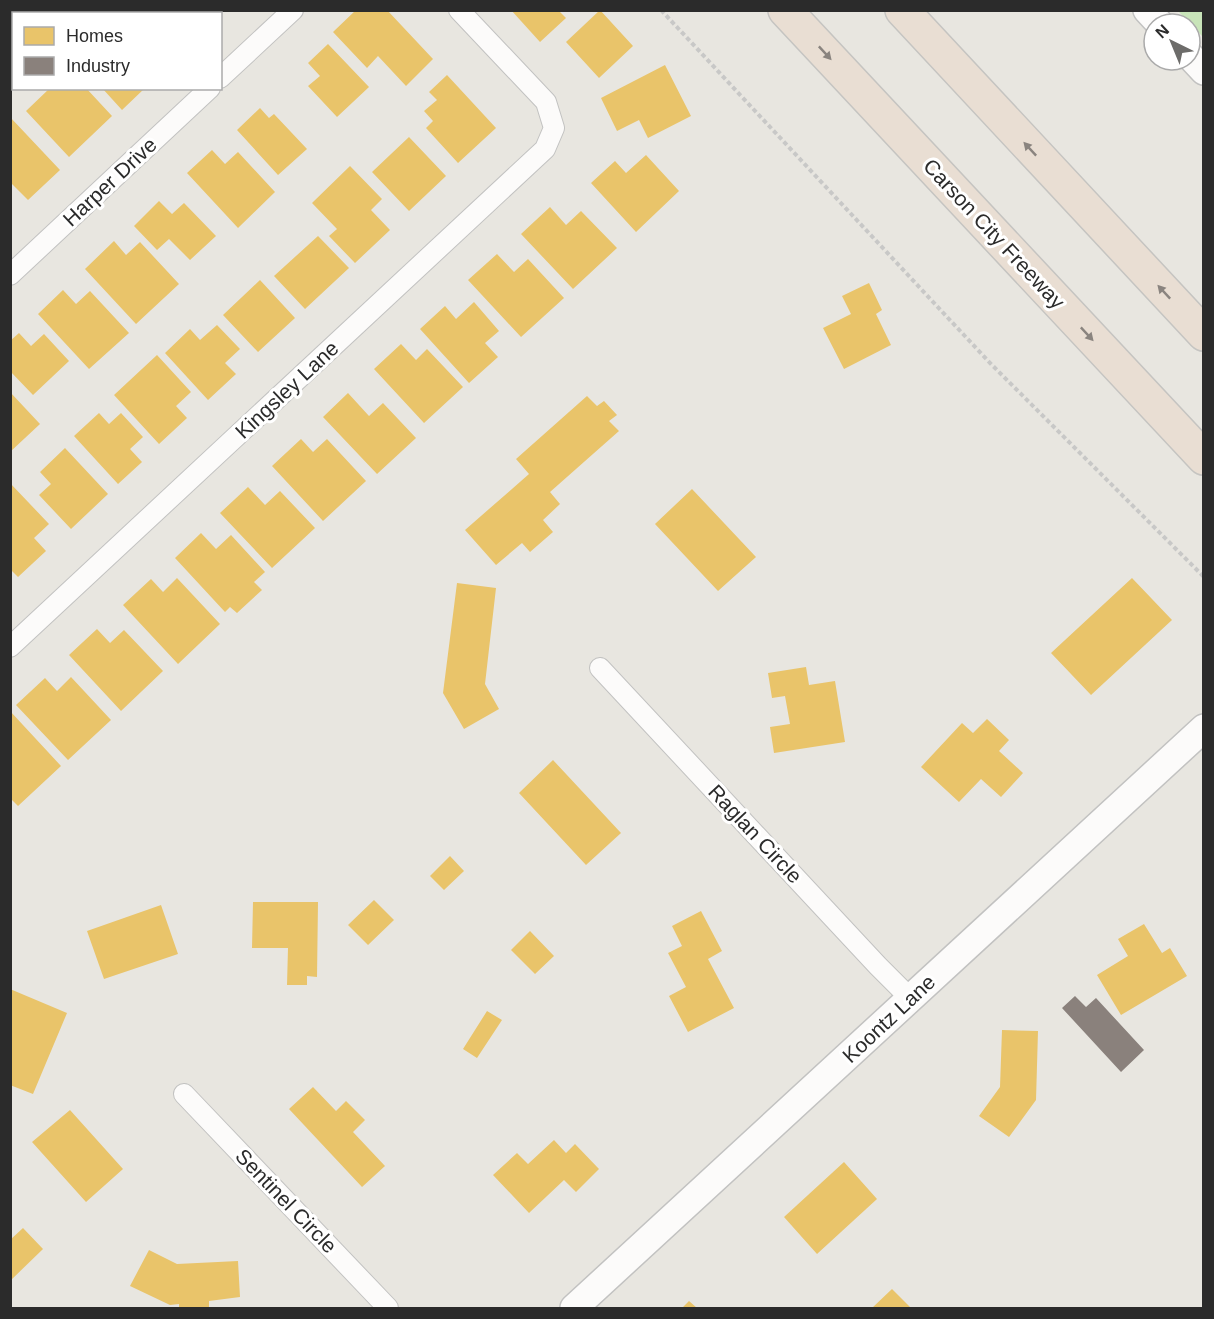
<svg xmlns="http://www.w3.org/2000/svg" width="1214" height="1319" viewBox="0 0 1214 1319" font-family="Arial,sans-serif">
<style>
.green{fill:#c8e4b9}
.homes{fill:#e9c46a}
.industry{fill:#8a817c}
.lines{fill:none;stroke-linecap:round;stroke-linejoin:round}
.street-casing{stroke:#c2c2c1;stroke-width:22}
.secondary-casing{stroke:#c2c2c1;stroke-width:30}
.highway-casing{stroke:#c5c4c1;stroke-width:36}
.path{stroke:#c8c8c7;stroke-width:4;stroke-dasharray:4.5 3;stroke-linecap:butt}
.street{stroke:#fcfbfa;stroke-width:20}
.secondary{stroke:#fcfbfa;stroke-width:27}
.highway{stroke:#e9ded3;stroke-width:33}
.oneway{fill:#8a847f}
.labels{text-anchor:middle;stroke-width:6;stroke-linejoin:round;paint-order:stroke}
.street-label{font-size:21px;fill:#2b2b2b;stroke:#fff}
</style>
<rect width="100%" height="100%" fill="#e8e6e0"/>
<path class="green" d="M1178,11H1203V37Z"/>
<path class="homes" d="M140,10H203L206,14H137Z
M356,10H387L433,59L406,86L378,56L367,68L333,32Z
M511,10H558L566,18L540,42Z
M600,10L633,46L599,78L566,42Z
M10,12L14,15V59L10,62Z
M328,44L369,87L337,117L308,86L320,76L308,63Z
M665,65L691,116L648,138L639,120L617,131L601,98Z
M447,75L496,128L458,163L426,128L433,121L424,111L437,100L429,92Z
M50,88H86L112,116L69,157L26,111Z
M102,88H145L122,110Z
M260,108L269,118L274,114L307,149L278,175L237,130Z
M10,117L60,170L28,200L10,182Z
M409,137L446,176L409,211L372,172Z
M212,150L225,164L238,152L275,192L238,228L187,173Z
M646,155L679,191L636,232L591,183L615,161L626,173Z
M350,166L382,199L371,210L390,230L355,263L329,236L337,229L312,203Z
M159,201L172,214L184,203L216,236L190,260L169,239L157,250L134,226Z
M550,207L566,225L581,211L617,248L573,289L521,234Z
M318,236L349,268L305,309L274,276Z
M114,241L126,255L140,242L179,284L136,324L85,269Z
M497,254L514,272L528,259L564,298L521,337L468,280Z
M260,280L295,318L258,352L223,315Z
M869,283L882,310L876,314L891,345L844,369L823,328L851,314L842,296Z
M63,290L76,304L90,291L129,333L89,369L38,314Z
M474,302L499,331L485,343L498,357L469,383L420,329L445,306L456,319Z
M217,325L240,349L225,363L236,374L208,400L165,353L190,329L200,340Z
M19,333L31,346L44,334L69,361L33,395L10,371V341Z
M401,344L416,360L427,349L463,387L424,423L374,369Z
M157,355L191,392L176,406L187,418L159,444L114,395Z
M10,392L40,424L10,452Z
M348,393L369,416L383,403L416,438L377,474L323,417Z
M587,396L597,406L604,401L617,415L609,421L619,431L550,492L560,504L543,520L553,532L530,552L522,543L496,565L465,530L529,474L516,459Z
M99,413L109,424L121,413L143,437L130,449L142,462L118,484L74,436Z
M301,439L313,452L327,439L366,481L323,521L272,466Z
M65,448L108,494L71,529L39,495L51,484L40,472Z
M10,483L49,524L34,538L46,551L18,577L10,569Z
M248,487L265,505L280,491L315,528L272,568L220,513Z
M692,489L756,557L718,591L655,524Z
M201,533L216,549L231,535L265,572L254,582L262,590L237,613L230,607L225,612L175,558Z
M177,578L220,624L178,664L123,605L151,579L163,592Z
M1132,578L1172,620L1091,695L1051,653Z
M457,583L496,588L485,684L499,709L464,729L443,693Z
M97,629L110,643L124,630L163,671L121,711L69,655Z
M806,667L809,685L835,681L845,742L774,753L770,727L790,724L785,696L772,698L768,673Z
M71,677L111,720L68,760L16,705L45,678L57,691Z
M10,711L61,766L18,806L10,798Z
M987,719L1009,740L999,751L1023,773L1001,797L981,779L959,802L921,767L962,723L973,733Z
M553,760L621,833L586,865L519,793Z
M450,856L464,871L444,890L430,876Z
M374,900L394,920L368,945L348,925Z
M253,902H318L317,977L307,976V985H287L288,948H252Z
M161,905L178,954L104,979L87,931Z
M701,911L722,951L708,959L734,1008L688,1032L669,996L686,987L668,953L682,946L672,926Z
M1144,924L1162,953L1170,948L1187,976L1121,1015L1097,975L1128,956L1118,939Z
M530,931L554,956L535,974L511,950Z
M10,989L67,1013L33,1094L10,1085Z
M487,1011L502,1020L477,1058L463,1049Z
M1002,1030L1038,1031L1036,1100L1009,1137L979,1116L1000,1087Z
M313,1087L336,1111L346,1101L365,1120L353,1132L385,1166L362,1187L289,1109Z
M70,1110L123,1169L86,1202L32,1142Z
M554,1140L566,1153L575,1144L599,1169L576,1192L564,1180L529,1213L493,1175L517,1153L528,1164Z
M844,1162L877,1199L817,1254L784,1217Z
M23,1228L43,1249L10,1281V1240Z
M149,1250L177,1264L238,1261L240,1297L209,1301V1308H179V1304L170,1305L130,1286Z
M892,1289L911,1308H872Z
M689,1301L697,1308H682Z"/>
<path class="industry" d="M1075,996L1086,1007L1096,998L1144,1050L1121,1072L1062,1008Z"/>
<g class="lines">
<defs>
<path id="street" d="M220,78L293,10
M10,275L210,88
M10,647L545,149L554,128L546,102L459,10
M600,668L878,966L911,999
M184,1094L388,1308"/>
<path id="secondary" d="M1147,10L1160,24
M1190,56L1204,71
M574,1308L1204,728"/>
<path id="highway" d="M785,10L1204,458
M902,10L1204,334"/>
</defs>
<use href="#street" class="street-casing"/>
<use href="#secondary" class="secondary-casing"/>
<use href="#highway" class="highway-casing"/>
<path class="path" d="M661,10L990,363L1204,577"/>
<use href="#street" class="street"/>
<use href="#secondary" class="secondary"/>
<use href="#highway" class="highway"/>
</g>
<defs><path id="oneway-solid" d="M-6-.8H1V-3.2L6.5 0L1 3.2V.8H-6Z" transform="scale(1.5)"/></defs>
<g class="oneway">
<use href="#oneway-solid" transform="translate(825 53) rotate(47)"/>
<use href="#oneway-solid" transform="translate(1030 149) rotate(-133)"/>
<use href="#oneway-solid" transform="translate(1164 292) rotate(-133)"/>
<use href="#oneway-solid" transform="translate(1087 334) rotate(47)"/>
</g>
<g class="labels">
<g class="street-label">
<text transform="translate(110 182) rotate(-43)" y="7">Harper Drive</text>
<text transform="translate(994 234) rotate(47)" y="7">Carson City Freeway</text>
<text transform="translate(287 390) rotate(-43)" y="7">Kingsley Lane</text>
<text transform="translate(755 834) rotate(47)" y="7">Raglan Circle</text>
<text transform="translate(889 1019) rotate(-43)" y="7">Koontz Lane</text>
<text transform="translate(286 1201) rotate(46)" y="7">Sentinel Circle</text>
</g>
</g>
<rect width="1214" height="1319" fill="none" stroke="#2b2b2b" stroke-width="24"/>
<rect x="12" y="12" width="210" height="78" fill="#ffffff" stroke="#aaaaaa" stroke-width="1.5"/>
<rect x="24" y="27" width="30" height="18" fill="#e9c46a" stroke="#aaaaaa" stroke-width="1.5"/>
<text x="66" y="42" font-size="18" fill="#2b2b2b">Homes</text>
<rect x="24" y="57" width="30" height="18" fill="#8a817c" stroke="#aaaaaa" stroke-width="1.5"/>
<text x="66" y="72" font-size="18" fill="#2b2b2b">Industry</text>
<g transform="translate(1172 42) rotate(317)"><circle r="28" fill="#ffffff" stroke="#aaaaaa" stroke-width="1.5"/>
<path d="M0-4.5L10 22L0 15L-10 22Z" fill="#6d6c6a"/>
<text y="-9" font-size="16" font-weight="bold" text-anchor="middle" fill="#2b2b2b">N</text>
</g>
</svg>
